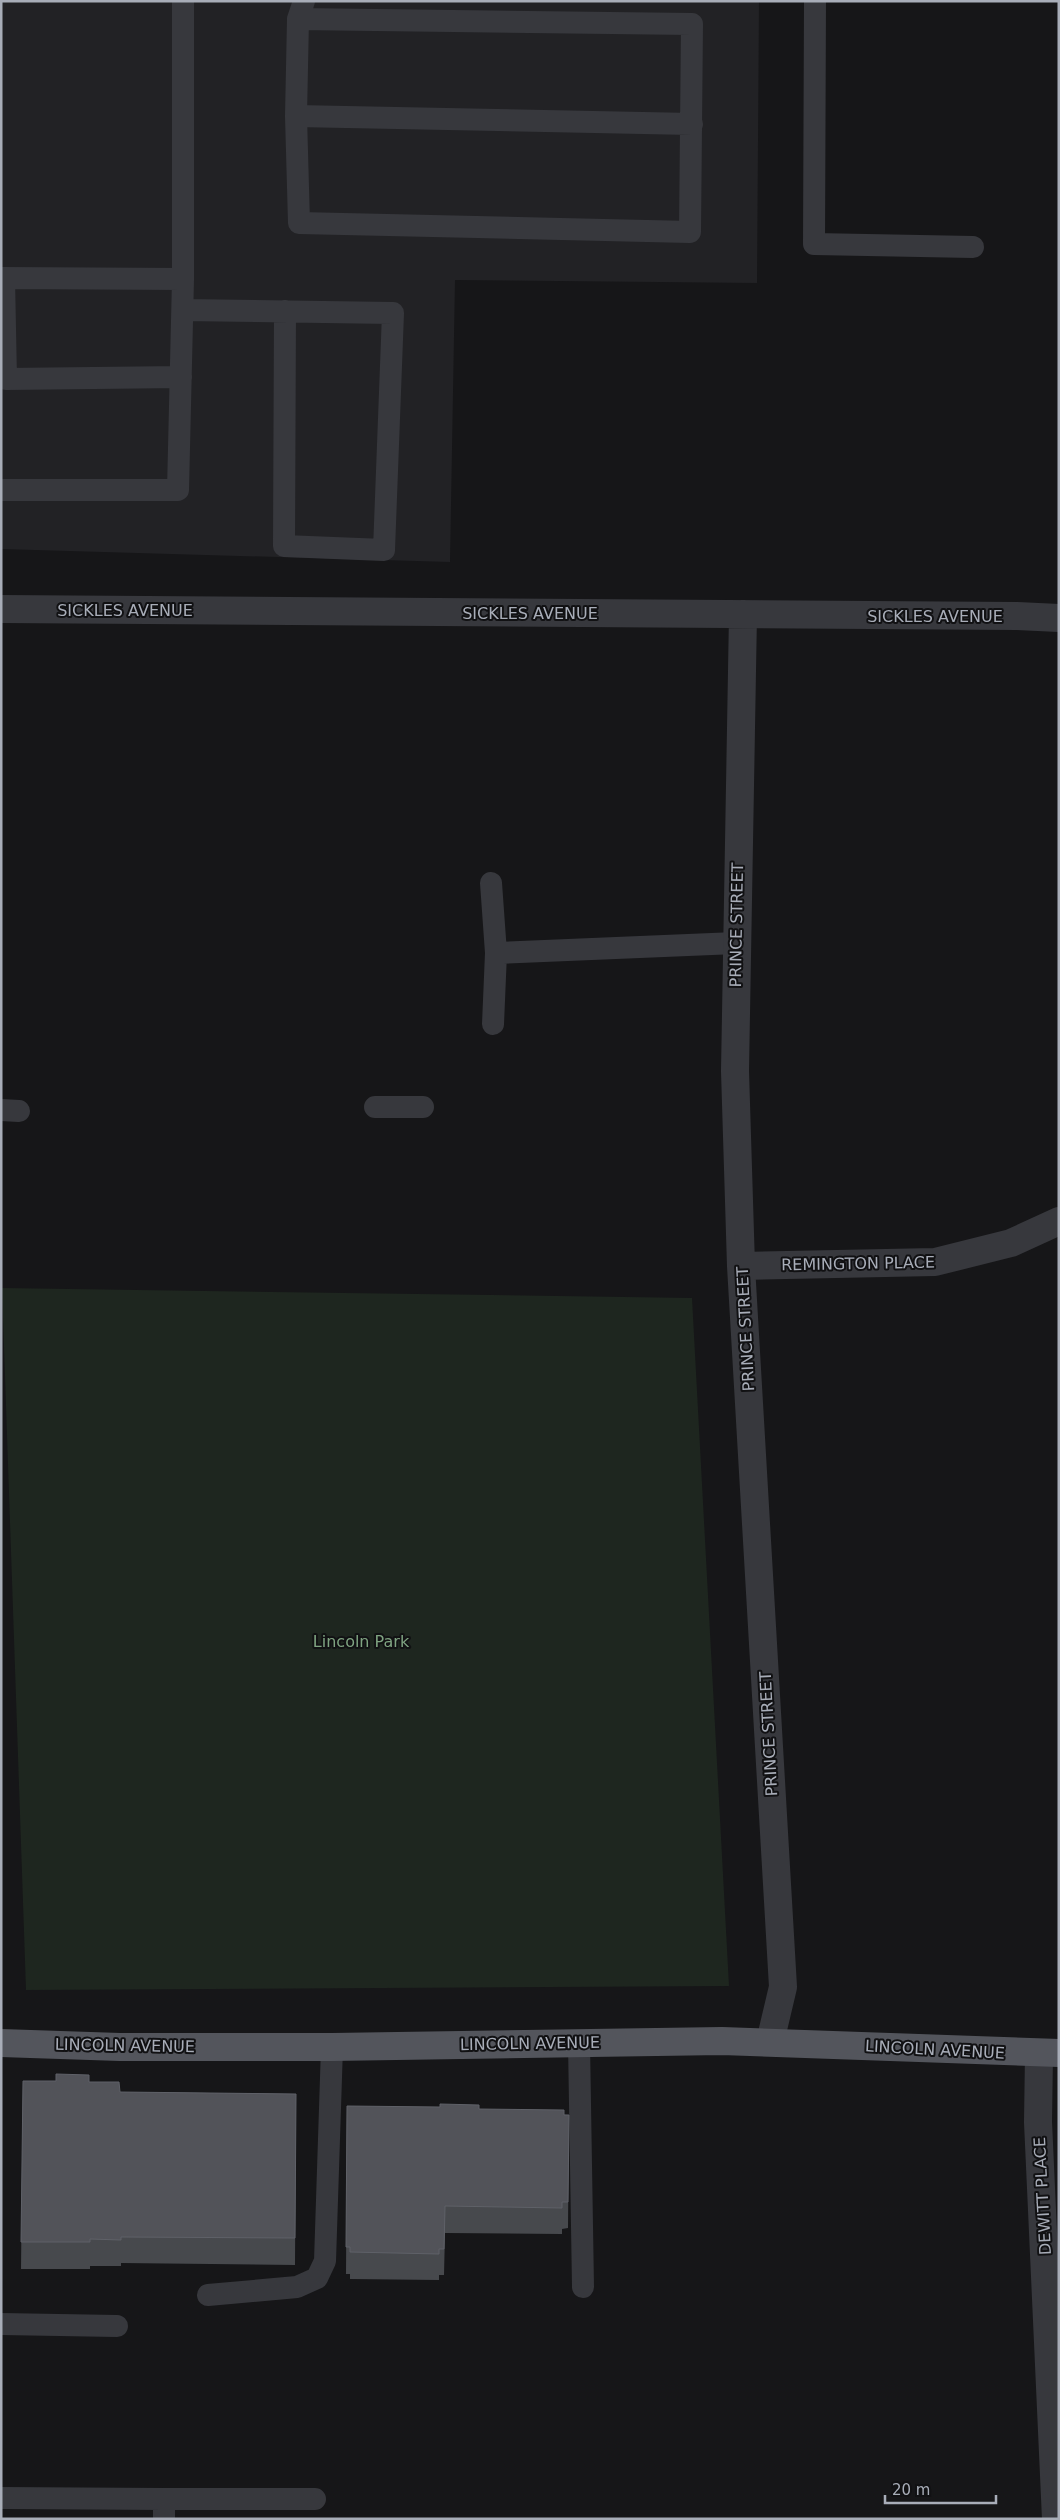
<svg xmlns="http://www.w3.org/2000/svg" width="1060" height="2520" viewBox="0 0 1060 2520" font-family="'DejaVu Sans',sans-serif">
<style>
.built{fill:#222225}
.green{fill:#1e261f}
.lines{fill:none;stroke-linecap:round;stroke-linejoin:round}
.lane{stroke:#37383d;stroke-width:22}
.street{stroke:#37383d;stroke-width:28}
.primary{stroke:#53555c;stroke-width:28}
.wall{fill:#47494d}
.building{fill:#525359;stroke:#5f6168}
.labels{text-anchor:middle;stroke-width:4;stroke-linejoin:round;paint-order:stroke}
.street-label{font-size:16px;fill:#a8adb8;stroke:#111113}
.park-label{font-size:16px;fill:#7fa381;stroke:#111113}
</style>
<rect width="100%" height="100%" fill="#161618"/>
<path class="built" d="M1,1H759L757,283L455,280L450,562L1,549Z"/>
<path class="green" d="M2,1288L692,1298L729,1986L26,1990Z"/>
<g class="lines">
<path class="lane" d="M183,1V279
M815,1L814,244L973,247
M298,19L692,24L690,232L299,223L296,116L298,19L304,1
M296,116L692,124
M1,278L183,279L178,490H1
M4,278L6,379L181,377
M183,310L393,313L384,550L284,546L285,311
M491,883L496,953L736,943
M493,1024L496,953
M375,1107H423
M1,1110L19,1111
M579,2043L583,2287
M208,2295L297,2287L317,2278L325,2261L332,2047
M1,2324L117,2326
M1,2498L164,2499V2519
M164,2499H315"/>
<path class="street" d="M1,609L1017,616L1059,618
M743,614L735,1071L741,1266L783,1987L770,2042
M741,1266L935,1262L1011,1243L1059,1221
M1039,2054L1038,2122L1056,2519"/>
<path class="primary" d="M1,2043L120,2047H332L722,2041L1059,2053"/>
</g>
<path class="wall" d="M23,2081L89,2082L120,2092L296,2094L295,2265L121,2263V2266H90V2269H21Z
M347,2106L479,2109L569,2115L568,2228L562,2229V2234L445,2233L444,2275H439V2280L350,2279V2274H346Z"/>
<path class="building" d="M56,2074L89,2075V2082H119L120,2092L296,2094L295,2238L121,2237V2240L90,2239V2242H21L23,2081H56Z
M440,2104L479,2105V2109L564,2110V2115H569L568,2202H562V2208L445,2206L444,2249H439V2254L350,2252V2247H346L347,2106L440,2107Z"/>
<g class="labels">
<g class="street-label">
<text x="125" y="616">SICKLES AVENUE</text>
<text x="530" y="619">SICKLES AVENUE</text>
<text x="935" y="622">SICKLES AVENUE</text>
<text transform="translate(736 925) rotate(-89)" y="6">PRINCE STREET</text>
<text transform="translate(858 1263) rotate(-1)" y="6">REMINGTON PLACE</text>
<text transform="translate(745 1329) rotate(-93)" y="6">PRINCE STREET</text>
<text transform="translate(768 1734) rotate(-93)" y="6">PRINCE STREET</text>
<text transform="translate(530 2043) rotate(-1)" y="6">LINCOLN AVENUE</text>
<text transform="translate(125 2045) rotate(1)" y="6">LINCOLN AVENUE</text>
<text transform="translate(935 2049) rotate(3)" y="6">LINCOLN AVENUE</text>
<text transform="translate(1042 2196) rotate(-93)" y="6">DEWITT PLACE</text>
</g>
<g class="park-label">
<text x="361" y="1647">Lincoln Park</text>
</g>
</g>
<rect width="1060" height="2520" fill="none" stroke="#a8adb8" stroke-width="5"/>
<path d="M885 2495v8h111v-8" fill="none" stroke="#a8adb8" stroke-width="2.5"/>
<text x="892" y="2495" font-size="15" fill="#a8adb8" stroke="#111113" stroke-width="4" paint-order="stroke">20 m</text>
</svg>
